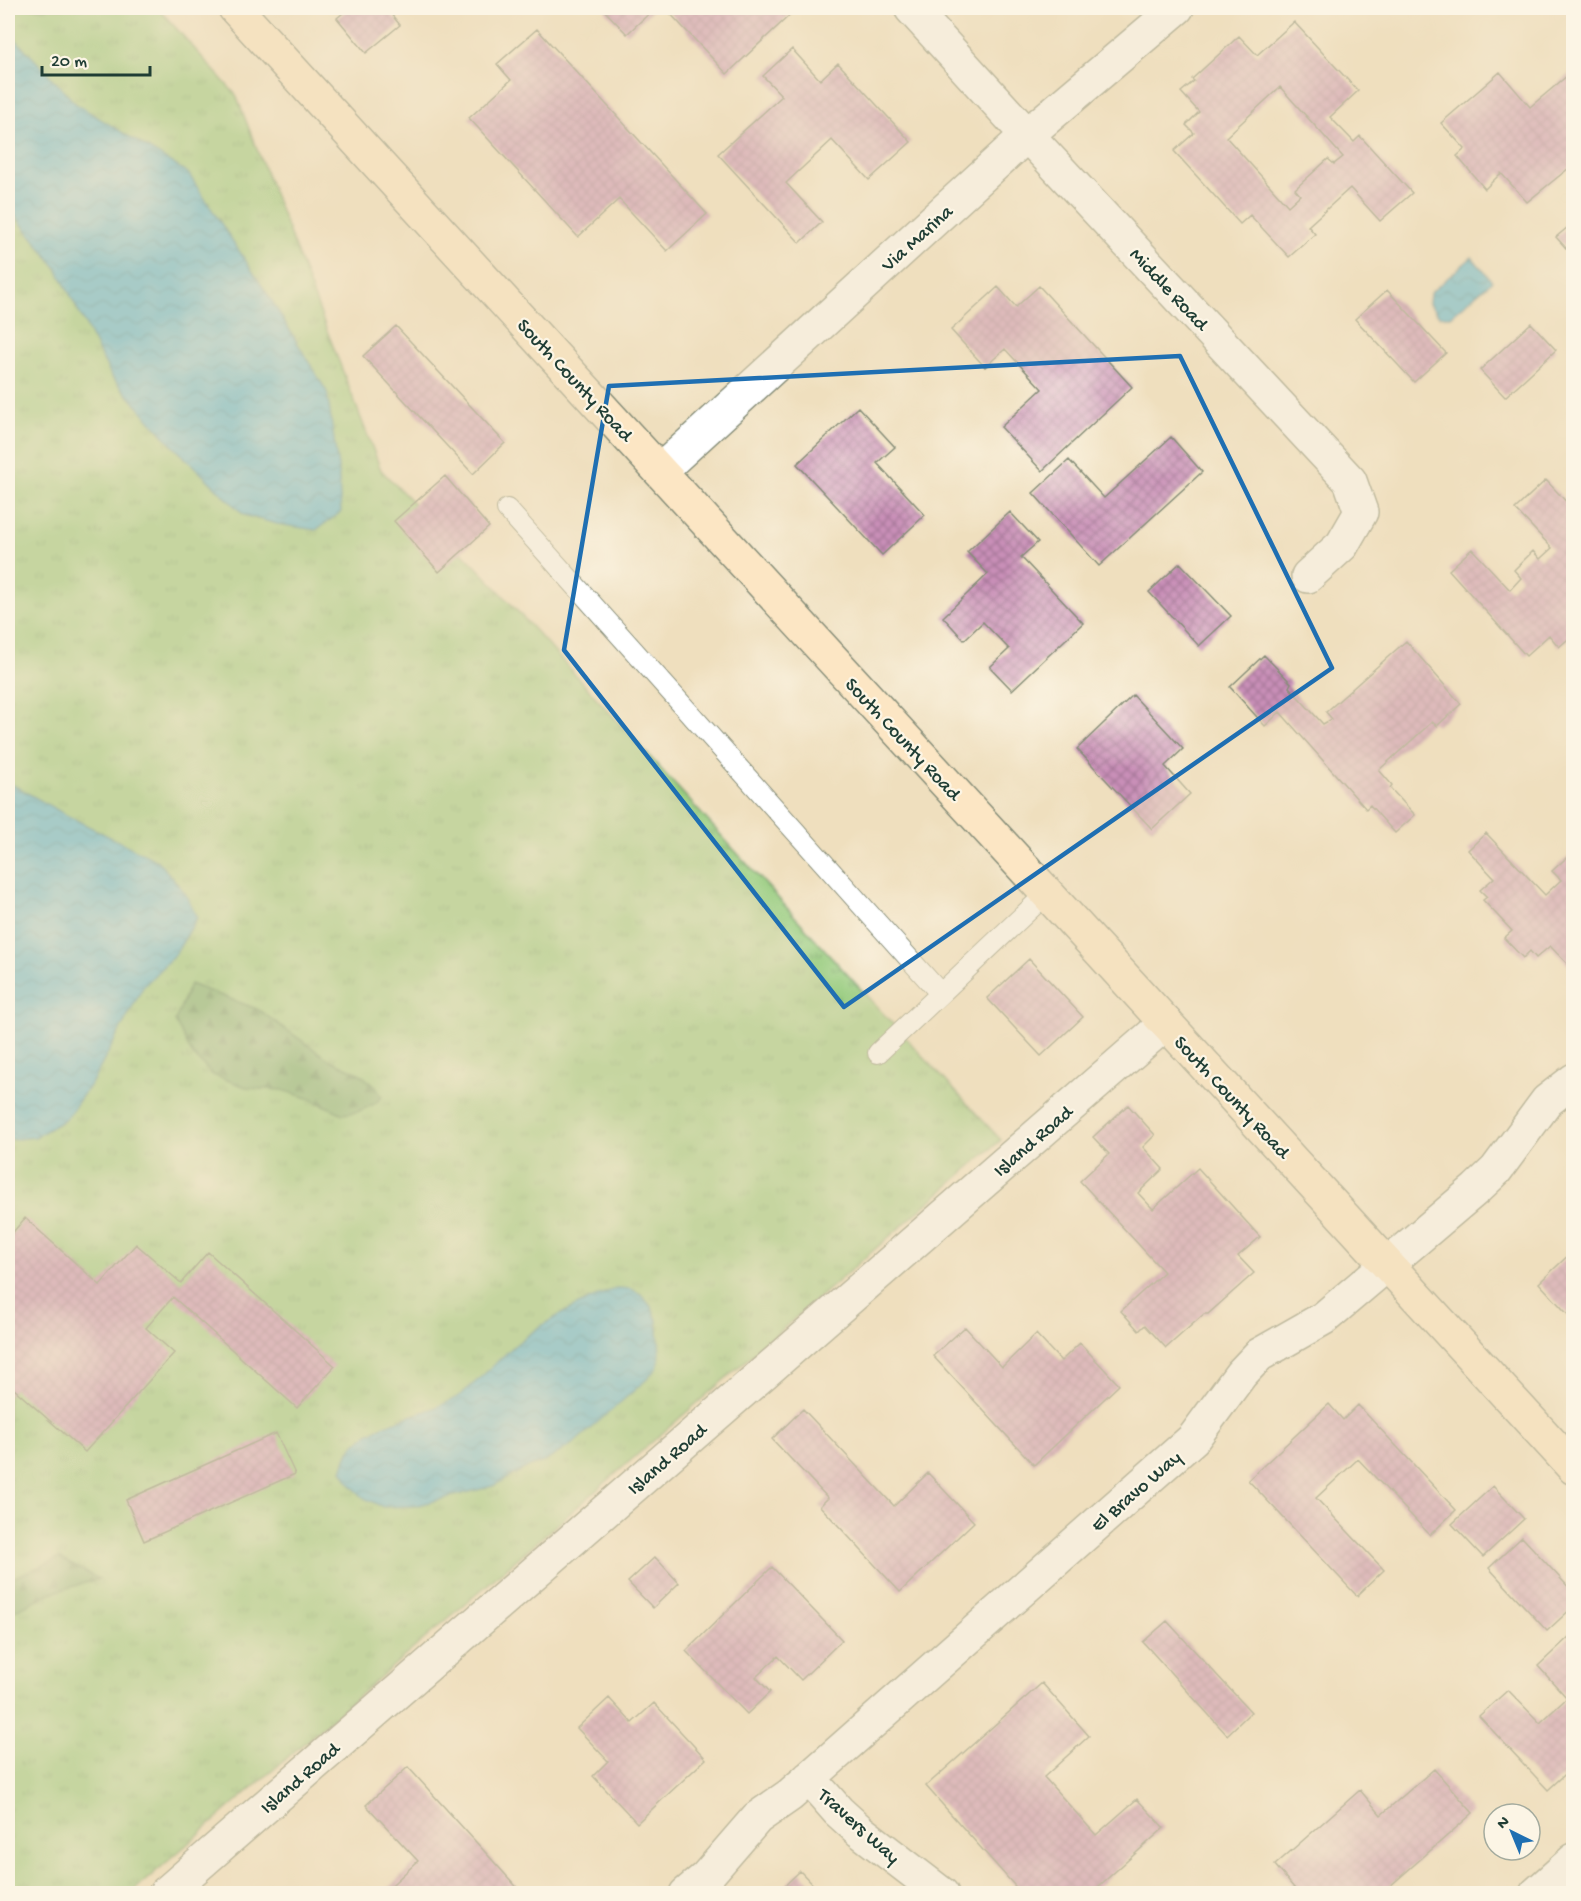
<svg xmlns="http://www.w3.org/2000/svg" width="1581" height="1901" viewBox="0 0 1581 1901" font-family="'Gochi Hand',sans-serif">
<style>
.grass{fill:url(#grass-tufts);stroke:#5a8458;stroke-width:1.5}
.forest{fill:url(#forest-firs);stroke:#4b7650;stroke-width:1.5}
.water{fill:url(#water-waves);stroke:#397883;stroke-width:1.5}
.building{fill:url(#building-cross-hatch);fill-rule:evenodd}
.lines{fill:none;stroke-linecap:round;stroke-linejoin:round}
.service-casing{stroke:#878e79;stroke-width:22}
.minor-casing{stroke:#878e79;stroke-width:36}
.secondary-casing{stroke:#878e79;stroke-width:36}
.service{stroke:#fff;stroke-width:20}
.minor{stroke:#fff;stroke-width:33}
.secondary{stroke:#fce6c4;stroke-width:33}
.marked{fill:none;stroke:#1f6fb2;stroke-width:4.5;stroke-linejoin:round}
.labels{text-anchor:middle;stroke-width:4.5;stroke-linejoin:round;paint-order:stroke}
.street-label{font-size:20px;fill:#1f3d34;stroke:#fcf5e5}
</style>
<defs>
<pattern id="grass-tufts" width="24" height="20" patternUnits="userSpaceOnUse" patternTransform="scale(1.5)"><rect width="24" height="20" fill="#94cb7d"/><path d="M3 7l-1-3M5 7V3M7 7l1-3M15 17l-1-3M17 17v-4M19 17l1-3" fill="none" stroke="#78a667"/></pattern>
<pattern id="forest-firs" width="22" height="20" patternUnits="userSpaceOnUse" patternTransform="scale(1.5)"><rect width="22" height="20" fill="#77af6c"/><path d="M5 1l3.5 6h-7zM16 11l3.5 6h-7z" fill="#61905a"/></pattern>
<pattern id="water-waves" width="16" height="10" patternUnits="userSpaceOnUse" patternTransform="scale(1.5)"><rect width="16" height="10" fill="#53b4d2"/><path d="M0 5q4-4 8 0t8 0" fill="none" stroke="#4494ab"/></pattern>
<pattern id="building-cross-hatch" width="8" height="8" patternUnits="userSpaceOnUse" patternTransform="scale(1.5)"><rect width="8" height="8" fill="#c98fb8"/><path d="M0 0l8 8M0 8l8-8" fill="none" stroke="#a37696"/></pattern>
</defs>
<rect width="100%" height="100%" fill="#fcf5e5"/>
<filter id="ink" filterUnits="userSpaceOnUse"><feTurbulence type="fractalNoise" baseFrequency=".0167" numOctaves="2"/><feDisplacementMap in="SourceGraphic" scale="12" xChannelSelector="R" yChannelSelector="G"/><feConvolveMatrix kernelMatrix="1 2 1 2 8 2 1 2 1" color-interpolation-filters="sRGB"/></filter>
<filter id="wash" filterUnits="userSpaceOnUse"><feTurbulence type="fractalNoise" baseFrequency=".008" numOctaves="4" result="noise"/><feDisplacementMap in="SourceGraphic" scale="24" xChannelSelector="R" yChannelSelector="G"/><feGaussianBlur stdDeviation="1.35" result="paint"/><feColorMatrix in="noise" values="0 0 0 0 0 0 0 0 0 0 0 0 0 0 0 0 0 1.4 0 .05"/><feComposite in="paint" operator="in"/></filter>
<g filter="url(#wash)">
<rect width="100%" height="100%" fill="#efdfbe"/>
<path class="grass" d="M8,8H158L236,95L381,470L490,581L877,1007L1001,1140L131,1893L8,1894Z"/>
<path class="forest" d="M190,984L257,1009L328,1059L359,1073L376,1087L382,1097L374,1104L357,1112L343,1114L308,1098L282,1090L249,1088L213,1075L192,1054L175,1021Z
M59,1558L99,1579L50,1593L8,1614V1580Z"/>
<path class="water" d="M8,31L76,104L188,173L272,301L327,392L338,467L341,512L316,530L277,524L244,515L172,445L112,377L56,267L8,207Z
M1472,257L1492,281L1451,316H1440L1429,304L1430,293Z
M8,782L66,815L158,861L185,893L197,918L176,953L143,987L94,1079L66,1119L35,1137L8,1140Z
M617,1288L631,1289L641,1294L652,1308L657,1320L660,1353L657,1368L646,1380L574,1443L546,1461L524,1469L493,1486L414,1506L383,1507L364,1498L350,1484L342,1470C345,1464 346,1455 351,1449C375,1418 428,1417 460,1395C479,1381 496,1362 514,1346C545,1320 579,1303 617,1288Z"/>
<g id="blocks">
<path class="building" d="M349,8H386L400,25L366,53L337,18Z
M609,8H655L627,34L605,11Z
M665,8H791L794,11L727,74Z
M1294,22L1358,91L1330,117L1354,142L1360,136L1412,193L1380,221L1350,188L1308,226L1315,234L1289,257L1250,215L1240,224L1174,151L1194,133L1186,125L1199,112L1181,92L1194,81L1192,79L1239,36L1257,55ZM1280,87L1343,157L1334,164L1328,159L1295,189L1300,195L1288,206L1226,137Z
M537,29L707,214L667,251L619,199L578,237L469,118L511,80L497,64Z
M792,49L820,80L838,63L911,142L869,180L832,140L786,183L822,222L800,243L718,154L782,96L763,76Z
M1574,70V164L1527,202L1501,173L1485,189L1457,156L1465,149L1441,123L1500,72L1530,107Z
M1574,222V257L1556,237Z
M1039,286L1132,387L1042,471L1001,427L1042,389L1005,349L985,367L951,330L998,287L1016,307Z
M1387,290L1446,353L1414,382L1355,319Z
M1531,323L1556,350L1505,397L1480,370Z
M396,326L505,443L473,474L363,356Z
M858,407L895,447L877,463L925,515L882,555L797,464Z
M1171,437L1202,472L1099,566L1033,493L1069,460L1104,498Z
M445,476L489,527L439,572L394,521Z
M1546,480L1574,510V634L1559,647L1549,635L1526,656L1449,570L1472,549L1510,590L1521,578L1514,570L1533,551L1540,559L1552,548L1515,509Z
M1010,512L1038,542L1021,557L1083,623L1012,690L990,667L1009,649L983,622L964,640L943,617L988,574L967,552Z
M1180,563L1231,616L1199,646L1149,592Z
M1406,641L1461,704L1437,726L1432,722L1379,770L1392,785L1390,788L1415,815L1395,833L1370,805L1366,809L1280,712L1265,726L1230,687L1264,655L1291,683L1289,687L1323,724L1332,719L1326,712Z
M1133,695L1183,749L1165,766L1190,794L1152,829L1077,749Z
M1486,833L1545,895L1561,880L1552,871L1574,851V971L1550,946L1536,958L1530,951L1523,958L1504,938L1512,931L1483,900L1487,897L1480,890L1494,878L1468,850Z
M1029,959L1083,1017L1041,1056L987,998Z
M1128,1105L1155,1135L1143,1147L1163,1169L1138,1193L1153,1209L1198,1168L1260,1237L1238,1256L1254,1273L1208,1314H1204L1166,1348L1145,1325L1139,1331L1121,1311L1164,1272L1080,1181L1109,1154L1093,1137Z
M25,1218L100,1285L136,1244L181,1283L208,1252L335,1366L297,1408L173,1297L146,1328L174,1353L85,1452L14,1389L8,1396V1238Z
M1574,1250V1321L1539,1283Z
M965,1327L1002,1367L1036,1334L1061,1361L1080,1343L1119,1385L1034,1465L933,1356Z
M1329,1404L1343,1420L1358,1405L1456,1510L1430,1535L1358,1459L1316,1498L1384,1570L1357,1596L1248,1480Z
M803,1409L894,1506L928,1473L974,1522L900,1592L820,1506L828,1498L772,1439Z
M276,1433L295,1474L144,1541L126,1500Z
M1493,1486L1524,1519L1483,1557L1452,1524Z
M1522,1537L1574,1593V1606L1547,1631L1489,1568Z
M655,1557L679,1583L653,1608L628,1582Z
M772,1567L842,1640L801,1680L778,1656L756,1677L770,1692L747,1714L686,1651Z
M1167,1621L1251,1712L1227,1735L1143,1642Z
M1570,1636L1574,1639V1766L1548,1790L1479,1716L1508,1690L1540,1723L1567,1698L1538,1666Z
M1042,1683L1089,1736L1044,1777L1096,1835L1137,1799L1164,1828L1090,1894H1022L926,1786Z
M609,1698L632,1723L654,1703L706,1759L637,1823L593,1776L608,1761L577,1728Z
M408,1767L523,1894H382L418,1861L366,1805Z
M1434,1769L1473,1813L1381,1894H1299L1275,1865L1360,1790L1381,1815Z
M800,1871L822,1894H776Z"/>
</g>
</g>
<g filter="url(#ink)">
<use href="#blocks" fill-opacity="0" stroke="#878e79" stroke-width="1.5"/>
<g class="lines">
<defs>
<path id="service" d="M507,509L940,993
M878,1053L1047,893"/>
<path id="minor" d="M911,8L1027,135L1350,481L1361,512L1342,545L1308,576
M660,471L1027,135L1177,8
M809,1778L838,1811L860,1831L942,1894
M165,1894L1166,1023
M686,1894L706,1877L757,1818L790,1795L1193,1439L1241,1374L1259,1355L1324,1318L1476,1189L1496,1170L1547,1101L1574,1080
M1536,1894L1574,1860"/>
<path id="secondary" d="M235,8L1574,1468"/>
</defs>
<use href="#service" class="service-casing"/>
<use href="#minor" class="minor-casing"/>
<use href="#secondary" class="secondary-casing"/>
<use href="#service" class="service"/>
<use href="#minor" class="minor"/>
<use href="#secondary" class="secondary"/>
</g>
</g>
<path d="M0 0H1581V1901H0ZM1180,356L1332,668L844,1007L564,650L609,386Z" fill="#efdfbe" fill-opacity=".55" fill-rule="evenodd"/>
<path class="marked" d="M1180,356L1332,668L844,1007L564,650L609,386Z"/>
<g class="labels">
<g class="street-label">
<text transform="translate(916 237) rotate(-42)" y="7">Via Marina</text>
<text transform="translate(1170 288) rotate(47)" y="7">Middle Road</text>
<text transform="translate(576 379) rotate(47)" y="7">South County Road</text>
<text transform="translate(904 738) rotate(47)" y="7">South County Road</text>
<text transform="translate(1233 1096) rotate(47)" y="7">South County Road</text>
<text transform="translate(1032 1140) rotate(-41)" y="7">Island Road</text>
<text transform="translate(666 1458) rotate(-41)" y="7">Island Road</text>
<text transform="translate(1135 1490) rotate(-41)" y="7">El Bravo Way</text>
<text transform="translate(299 1777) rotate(-41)" y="7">Island Road</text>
<text transform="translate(860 1825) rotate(42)" y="7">Travers Way</text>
</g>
</g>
<rect width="1581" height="1901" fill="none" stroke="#fcf5e5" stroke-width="30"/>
<g transform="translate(1512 1832) rotate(317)"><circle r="28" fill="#fcf5e5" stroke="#a4ab9e" stroke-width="1.5"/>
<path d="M0-4.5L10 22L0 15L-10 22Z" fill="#1f6fb2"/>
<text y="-9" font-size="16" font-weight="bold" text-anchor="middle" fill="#1f3d34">N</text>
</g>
<path d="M42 66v9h108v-9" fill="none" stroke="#1f3d34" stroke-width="3"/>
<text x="51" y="66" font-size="18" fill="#1f3d34" stroke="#fcf5e5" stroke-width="4.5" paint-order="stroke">20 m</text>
</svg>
